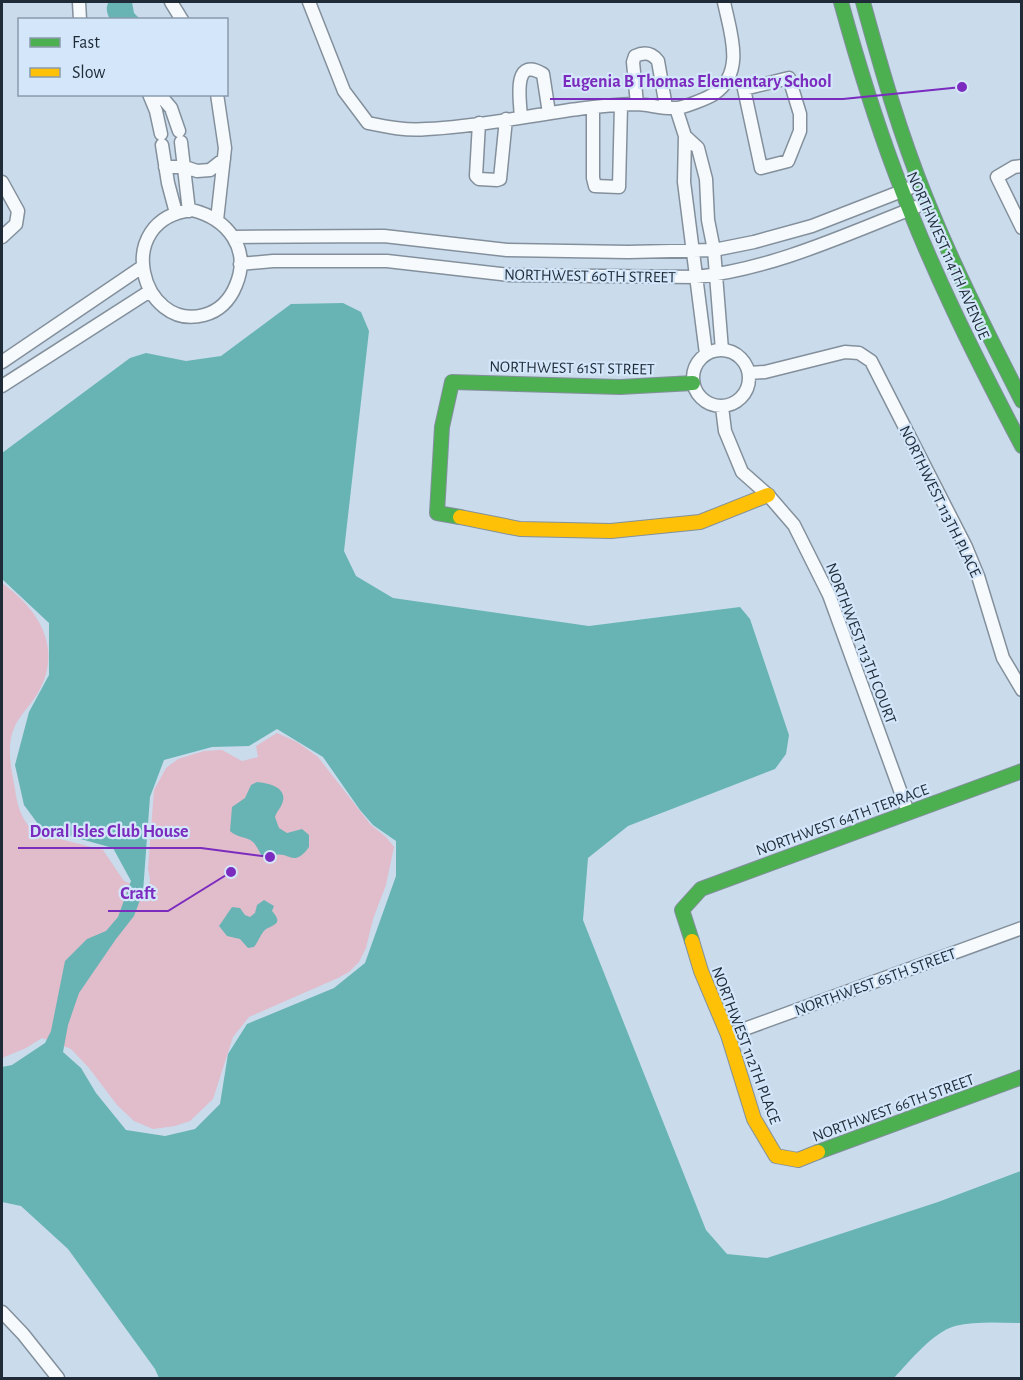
<svg xmlns="http://www.w3.org/2000/svg" width="1023" height="1380" viewBox="0 0 1023 1380" font-family="'Alegreya Sans',sans-serif">
<style>
.green{fill:#e1bccb}
.water{fill:#68b4b5;fill-rule:evenodd}
.lines{fill:none;stroke-linecap:round;stroke-linejoin:round}
.street-casing{stroke:#83909c;stroke-width:15}
.fast-casing{stroke:#83909c;stroke-width:16}
.slow-casing{stroke:#83909c;stroke-width:16}
.street{stroke:#f7fafc;stroke-width:12}
.fast{stroke:#4caf50;stroke-width:14}
.slow{stroke:#ffc107;stroke-width:14}
.labels{text-anchor:middle;stroke-width:4.5;stroke-linejoin:round;paint-order:stroke}
.street-label{font-size:16px;fill:#1f2b37;stroke:#d3e6fa}
.leader{fill:none;stroke:#7b2cbf;stroke-width:2}
.callout-dot{fill:#7b2cbf;stroke:#d3e6fa;stroke-width:2}
.callout-label{font-size:18px;text-anchor:middle;font-weight:bold;fill:#7b2cbf;stroke:#d3e6fa;stroke-width:4.5;stroke-linejoin:round;paint-order:stroke}
</style>
<rect width="100%" height="100%" fill="#cadbec"/>
<path class="green" d="M2,583C41,611 64,651 36,696C27,710 17,717 12,734C7,750 12,773 15,789C17,804 21,820 33,830C38,834 92,847 103,850L124,881L148,891L150,879L148,869L154,790L166,768L178,759L204,751L222,750L242,761L258,757L256,746L277,733L297,742L318,757L371,825L386,837L394,847L386,885L373,919L366,948L359,962L349,972L338,978L249,1017L233,1037L213,1099L190,1121L175,1126L153,1129L134,1121L117,1105L89,1068L71,1049L42,1038L26,1048L2,1058Z"/>
<path class="water" d="M109,2H132L134,13L140,19H110C107,14 105,7 109,2Z
M343,303L361,312L369,331L344,551L356,576L393,598L589,626L740,607L750,619L789,735L786,754L775,769L628,826L588,858L583,920L706,1230L727,1254L767,1258L938,1202L1021,1171V1323C1000,1323 976,1321 955,1326C933,1332 909,1362 894,1378H159L155,1369L68,1249L21,1206L2,1202V1067L12,1065L45,1043L51,1031L65,961L87,939L106,931L118,917L131,881L113,848L41,828L24,805L15,765L29,712L49,675V623L2,579V453L130,358L146,353L186,361L221,356L291,304ZM277,729L323,757L360,810L373,825L396,841V876L365,963L334,988L247,1024L228,1054L220,1104L195,1129L165,1136L126,1130L96,1093L81,1068L63,1052L68,1025L79,993L116,939L134,916L143,892L150,797L164,760L212,747L249,746Z
M257,782C268,783 289,787 282,804C280,809 277,811 275,817L279,828L287,833L302,829L309,835V847C294,868 289,852 276,855C272,856 269,858 266,859C259,855 259,848 253,842C246,836 237,838 230,831L232,807L245,798L251,785Z
M264,900L274,906L272,911C283,923 275,924 266,929C261,933 258,942 254,947L248,948L240,939L227,936L219,926L232,907L240,908L245,915L250,917L255,913L257,905Z"/>
<g class="lines">
<defs>
<path id="street" d="M79,2L80,20
M171,2L182,20
M309,2L344,91L368,123C387,127 407,131 427,129C497,126 565,106 635,104C648,104 662,109 676,108C683,108 708,98 714,94C746,72 730,32 724,2
M789,78L800,114V131L788,161L761,168L744,89Z
M149,94L156,111L161,134
M159,94L171,108L179,131
M637,104L633,62L635,56C644,52 651,52 658,61L666,107
M593,108V178L595,186L619,187L621,105
M676,108L685,136L684,182L706,354
M521,117C520,101 512,55 543,74L549,113
M479,123L476,176L479,179L497,180L500,179L506,119
M685,136L698,148L706,179L708,220L714,250L722,350
M181,142L189,211
M162,145L168,183L176,213
M1022,166L1014,167L997,177L1022,228
M165,167H185L197,171L210,170L224,159
M2,182L18,211L16,224L2,237
M192,210C228,219 251,249 236,285C230,300 219,311 204,315C141,332 111,219 192,210Z
M217,220L225,148L217,94
M233,237L384,236L507,250L628,252L714,250L754,242L812,226L920,184
M240,264L273,261H387L510,275L696,277C772,269 845,235 916,207
M693 378a28 28 0 1 1 56 0a28 28 0 1 1-56 0Z
M2,362L142,267
M749,373L765,372L845,352L859,353L871,361L966,547L978,576L1003,658L1022,690
M2,386L150,291
M722,407L725,431L742,472L768,495L794,525L829,595L908,812
M728,1035L1022,928
M2,1312L23,1334L58,1378"/>
<path id="fast" d="M841,2C857,60 874,116 895,172C930,267 975,357 1022,446
M863,2C881,68 900,134 926,198C954,268 988,334 1022,401
M460,517L437,513L442,427L452,382L620,387L693,383
M692,941L682,910L701,889L1022,771
M818,1152L1022,1077"/>
<path id="slow" d="M460,517L520,529L611,531L700,522L768,495
M692,941L701,971L728,1035L754,1119L776,1156L798,1160L818,1152"/>
</defs>
<use href="#street" class="street-casing"/>
<use href="#fast" class="fast-casing"/>
<use href="#slow" class="slow-casing"/>
<use href="#street" class="street"/>
<use href="#fast" class="fast"/>
<use href="#slow" class="slow"/>
</g>
<g class="labels">
<g class="street-label">
<text transform="translate(949 255) rotate(66)" y="6">NORTHWEST 114TH AVENUE</text>
<text transform="translate(590 275) rotate(1)" y="6">NORTHWEST 60TH STREET</text>
<text transform="translate(572 367) rotate(1)" y="6">NORTHWEST 61ST STREET</text>
<text transform="translate(941 501) rotate(64)" y="6">NORTHWEST 113TH PLACE</text>
<text transform="translate(862 643) rotate(69)" y="6">NORTHWEST 113TH COURT</text>
<text transform="translate(842 819) rotate(-20)" y="6">NORTHWEST 64TH TERRACE</text>
<text transform="translate(875 981) rotate(-20)" y="6">NORTHWEST 65TH STREET</text>
<text transform="translate(747 1045) rotate(69)" y="6">NORTHWEST 112TH PLACE</text>
<text transform="translate(893 1107) rotate(-20)" y="6">NORTHWEST 66TH STREET</text>
</g>
</g>
<path class="leader" d="M962 87L843 99H550M270 857L201 848H18M231 872L168 911H108"/>
<g class="callout-dot">
<circle cx="962" cy="87" r="6"/>
<circle cx="270" cy="857" r="6"/>
<circle cx="231" cy="872" r="6"/>
</g>
<g class="callout-label">
<text x="697" y="87">Eugenia B Thomas Elementary School</text>
<text x="109" y="837">Doral Isles Club House</text>
<text x="138" y="899">Craft</text>
</g>
<rect width="1023" height="1380" fill="none" stroke="#1f2b37" stroke-width="6"/>
<rect x="18" y="18" width="210" height="78" fill="#d3e6fa" stroke="#8b9bac" stroke-width="1.5"/>
<rect x="30" y="38" width="30" height="9" fill="#4caf50" stroke="#8b9bac" stroke-width="1.5"/>
<text x="72" y="48" font-size="18" fill="#1f2b37">Fast</text>
<rect x="30" y="68" width="30" height="9" fill="#ffc107" stroke="#8b9bac" stroke-width="1.5"/>
<text x="72" y="78" font-size="18" fill="#1f2b37">Slow</text>
</svg>
